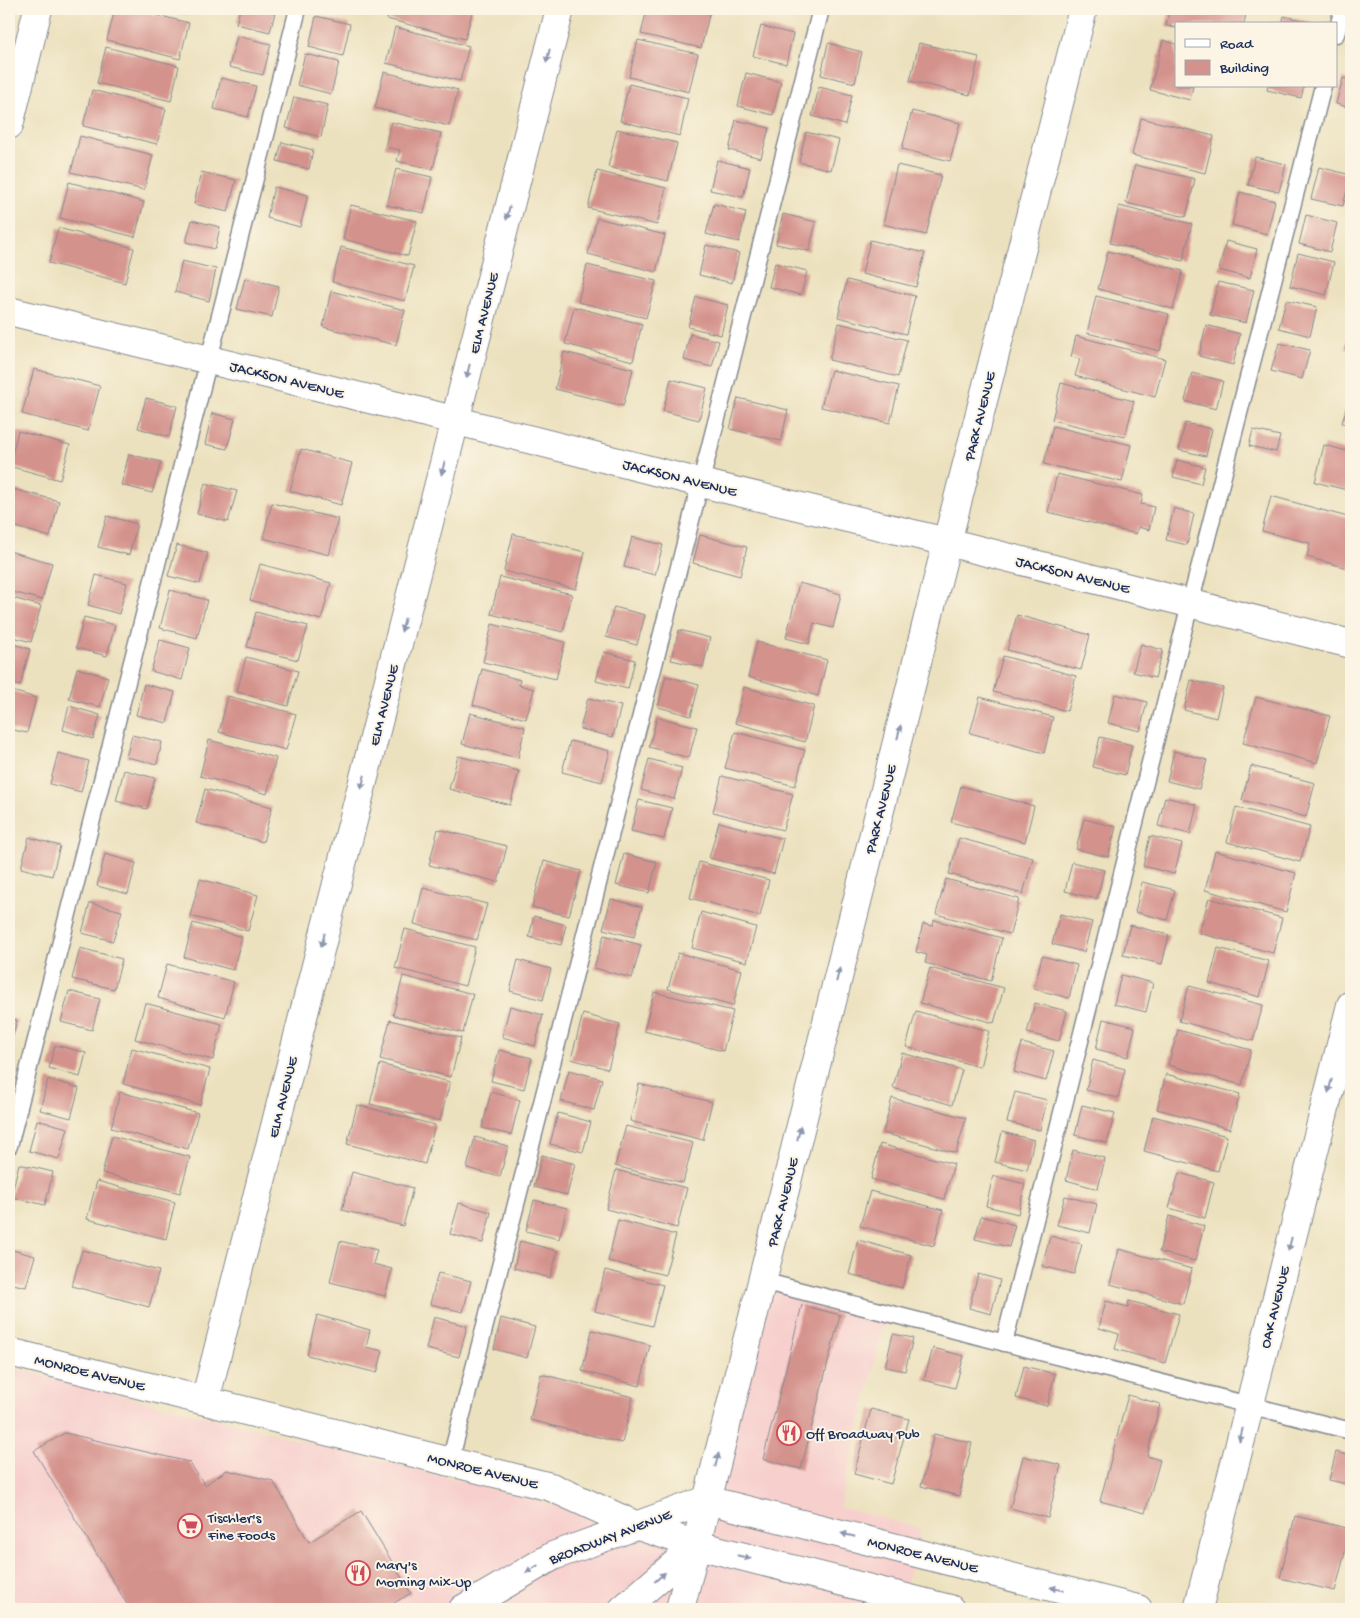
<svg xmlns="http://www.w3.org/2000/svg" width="1360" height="1618" viewBox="0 0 1360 1618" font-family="'Gochi Hand',sans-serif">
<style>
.built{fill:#f7d0ce}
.building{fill:#d4928c}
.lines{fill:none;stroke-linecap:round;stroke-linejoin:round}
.service-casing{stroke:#84888e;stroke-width:19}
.minor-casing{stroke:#84888e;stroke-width:30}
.tertiary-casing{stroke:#84888e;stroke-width:30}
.service{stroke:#fff;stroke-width:16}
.minor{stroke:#fff;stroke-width:28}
.tertiary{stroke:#fff;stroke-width:28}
.oneway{fill:#8d97ae}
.labels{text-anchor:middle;stroke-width:4;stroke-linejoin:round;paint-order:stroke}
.street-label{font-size:15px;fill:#1b2f5e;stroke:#fcf5e5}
.poi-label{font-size:15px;fill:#1b2f5e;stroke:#fcf5e5;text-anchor:start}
</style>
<rect width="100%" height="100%" fill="#fcf5e5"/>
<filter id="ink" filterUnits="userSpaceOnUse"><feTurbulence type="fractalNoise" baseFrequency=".02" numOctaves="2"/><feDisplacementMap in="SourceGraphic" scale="10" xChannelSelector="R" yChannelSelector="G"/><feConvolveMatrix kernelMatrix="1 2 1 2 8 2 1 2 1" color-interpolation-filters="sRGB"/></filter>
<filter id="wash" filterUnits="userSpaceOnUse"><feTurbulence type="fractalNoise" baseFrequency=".0096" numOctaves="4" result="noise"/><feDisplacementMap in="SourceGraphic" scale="20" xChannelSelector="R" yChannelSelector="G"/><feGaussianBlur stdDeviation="1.12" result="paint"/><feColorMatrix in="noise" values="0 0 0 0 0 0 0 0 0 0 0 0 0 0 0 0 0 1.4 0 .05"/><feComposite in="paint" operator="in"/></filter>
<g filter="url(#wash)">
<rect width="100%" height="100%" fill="#ece1be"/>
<path class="built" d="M762,1281L887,1312L839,1507L921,1528L900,1609H9V1367L635,1525L697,1545Z"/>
<g id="blocks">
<path class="building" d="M115,9H133L189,23L180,59L107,40Z
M164,9H189L187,15Z
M240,9H276L270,32L236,24Z
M390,9H473L465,39L387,19Z
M647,9H700L710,11L701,48L641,34Z
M1170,9H1247L1244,24H1176V28L1166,26Z
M316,16L350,24L343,56L309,47Z
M1284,16L1313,23V24H1282Z
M761,26L793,34L786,64L753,56Z
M395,27L469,46L460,81L386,63Z
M237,36L271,44L263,75L229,67Z
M638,40L698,54L689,92L629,77Z
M1163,40L1176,44V86H1193L1190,100L1150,90Z
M828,43L862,52L855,83L821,75Z
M919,43L979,57L970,95L910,81Z
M106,47L179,66L171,101L97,83Z
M305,54L339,62L331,94L297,85Z
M384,72L458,90L449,126L375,108Z
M746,73L781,82L773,115L738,106Z
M221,78L256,86L248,117L214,109Z
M1343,78L1351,80V108L1336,104Z
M629,84L688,98L680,136L620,121Z
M1268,86H1304L1301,98L1267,90Z
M819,87L852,95L845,125L812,116Z
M92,90L166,109L157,144L83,126Z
M294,97L328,105L321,137L286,128Z
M912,111L960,123L950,161L902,149Z
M1141,118L1214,136L1205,173L1132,155Z
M736,120L769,128L761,158L729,150Z
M391,122L441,133L433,169L397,161L400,150L385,147Z
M617,129L677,143L668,181L608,167Z
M806,132L839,140L831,170L799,162Z
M80,136L153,155L144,190L71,172Z
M282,142L313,150L309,169L277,161Z
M1255,157L1286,164L1279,192L1248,185Z
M717,160L750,168L743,197L710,190Z
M897,165L941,175L926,235L883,224Z
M1135,165L1195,179L1186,217L1126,203Z
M1319,167L1351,175L1343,206L1311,199Z
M396,169L432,177L424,213L387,205Z
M597,171L666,188L657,225L588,208Z
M201,172L236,180L228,212L194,204Z
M69,182L144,202L135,237L60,218Z
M274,187L308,195L300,227L267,218Z
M1240,192L1275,201L1267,234L1232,225Z
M714,204L746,212L739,242L706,234Z
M351,205L417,221L408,256L343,239Z
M1119,206L1192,224L1183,261L1110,243Z
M783,214L816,222L809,251L776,244Z
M1306,215L1337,223L1330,252L1299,244Z
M597,218L665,235L656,272L588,254Z
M192,220L220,227L215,249L186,242Z
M58,228L134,248L125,283L49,263Z
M870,240L925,253L916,287L862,274Z
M1226,241L1257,249L1250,278L1219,270Z
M706,245L739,253L732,283L699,275Z
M341,247L414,266L405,301L332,282Z
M1108,251L1183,271L1173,309L1098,289Z
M1298,253L1334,262L1326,295L1290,286Z
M182,261L216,269L209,301L175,292Z
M775,263L807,271L801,295L769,287Z
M587,265L656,281L646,318L578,302Z
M245,278L279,286L272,317L237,309Z
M847,280L915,296L906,334L838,317Z
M1218,282L1254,290L1246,323L1210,315Z
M331,291L405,310L396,345L323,327Z
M1096,296L1169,314L1160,351L1087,333Z
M696,297L728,305L721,335L688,327Z
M1286,300L1317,307L1310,336L1279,328Z
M574,307L642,324L633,361L565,344Z
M839,323L907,340L898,377L829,360Z
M1206,325L1240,334L1233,365L1199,356Z
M1351,326V350L1345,349Z
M690,334L719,341L712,367L684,360Z
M1076,336L1165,359L1155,397L1075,376L1080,359L1071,357Z
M1279,343L1310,350L1302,379L1271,371Z
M564,352L633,369L623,406L555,389Z
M34,369L100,386L88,431L22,414Z
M831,370L899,386L890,423L821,407Z
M1192,373L1223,381L1216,409L1185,401Z
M671,379L707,388L699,420L663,411Z
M1061,383L1134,401L1125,437L1052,420Z
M1351,391V425L1342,423Z
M146,398L177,406L169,437L138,428Z
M738,398L788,410L781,441L730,429Z
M212,413L235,419L227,449L205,444Z
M1185,423L1212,429L1206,456L1179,450Z
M1053,426L1131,445L1122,482L1044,464Z
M1253,430L1280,436L1276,452L1249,446Z
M18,431L70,445L60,480L9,466Z
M1324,445L1351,452V491L1315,482Z
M301,449L352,463L341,505L290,491Z
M129,454L161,462L152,493L121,485Z
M1177,460L1205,467L1201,484L1173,477Z
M1057,474L1143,495L1141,504L1154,507L1149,530L1138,527L1136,534L1048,512Z
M205,483L237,491L228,522L197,514Z
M9,488L59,501L50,537L9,525Z
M1271,496L1351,518V569L1307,557L1310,543L1262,531Z
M272,503L338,519L329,555L263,538Z
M1174,508L1194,514L1187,545L1166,540Z
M107,516L137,524L129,555L98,547Z
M513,534L585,552L576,589L504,571Z
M700,535L747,547L740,576L693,563Z
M632,537L663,545L655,575L624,567Z
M177,545L208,553L200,584L168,576Z
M9,551L52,563L42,600L9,591Z
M260,564L331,583L321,620L250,600Z
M96,575L127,583L119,614L88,605Z
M500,577L572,594L563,632L491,614Z
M799,583L841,594L833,628L814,623L809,644L786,638Z
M170,590L207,600L197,638L160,628Z
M9,597L41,606L31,642L9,636Z
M614,607L645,615L637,645L606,637Z
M256,612L308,626L298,660L247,647Z
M1017,615L1090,635L1081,670L1007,650Z
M84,617L115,625L107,656L76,648Z
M492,624L565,642L556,679L483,662Z
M679,630L710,638L703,667L671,660Z
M160,640L190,648L182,680L151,671Z
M757,642L827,660L818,696L748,677Z
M9,643L30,649L20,686L9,683Z
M1141,644L1163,650L1155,678L1133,672Z
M604,652L635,660L628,689L596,681Z
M1003,656L1076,676L1067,711L993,692Z
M246,657L298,671L288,706L237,692Z
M77,668L108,677L100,707L69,699Z
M482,669L520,680L519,685L534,689L526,719L473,705Z
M666,676L699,685L691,716L658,707Z
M1191,680L1223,688L1216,718L1184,710Z
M144,684L175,692L167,723L136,715Z
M744,687L814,706L805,742L735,723Z
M9,690L36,698L27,733L9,729Z
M1115,694L1147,702L1140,731L1108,723Z
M228,696L296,714L286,750L219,732Z
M980,697L1053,717L1044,753L970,733Z
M1256,697L1330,716L1317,763L1243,743Z
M588,698L621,706L613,737L580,729Z
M69,706L100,715L93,739L63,730Z
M470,713L525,727L518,758L462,744Z
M657,717L697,727L689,758L649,747Z
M735,732L805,750L795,786L725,768Z
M132,735L162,742L157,764L126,757Z
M1100,737L1132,745L1125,775L1093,767Z
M209,740L276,758L267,794L200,776Z
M570,741L610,751L602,782L562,772Z
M1174,751L1207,760L1199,789L1167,781Z
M58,753L89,761L81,792L50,784Z
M458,756L519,771L510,805L449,789Z
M649,759L682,768L674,799L641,790Z
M1251,766L1315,783L1306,817L1242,800Z
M124,770L155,778L147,809L116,801Z
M722,776L793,794L783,830L713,812Z
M961,786L1034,806L1025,842L951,822Z
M205,789L272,807L263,842L196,823Z
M1165,797L1197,805L1190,834L1158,826Z
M639,800L672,808L664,839L631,831Z
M1236,807L1310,827L1300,862L1227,842Z
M1084,819L1116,827L1108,857L1076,849Z
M719,822L783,839L774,874L709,858Z
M438,829L507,846L498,882L429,865Z
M1150,836L1182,844L1174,874L1143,866Z
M29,837L60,846L52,876L21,868Z
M959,838L1033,858L1023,894L949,874Z
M1215,851L1296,873L1286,912L1205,890Z
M105,854L136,863L128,894L97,886Z
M624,854L657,862L649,893L616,885Z
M544,861L581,871L569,916L532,907Z
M699,862L769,880L760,916L690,898Z
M1072,862L1104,870L1097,899L1065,891Z
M200,879L258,895L248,931L190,916Z
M946,879L1019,899L1010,934L936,914Z
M1142,882L1175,890L1167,920L1135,912Z
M423,888L487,904L477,940L414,924Z
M1209,898L1282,918L1273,953L1199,933Z
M611,899L642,907L634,937L603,929Z
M90,903L122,911L113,941L82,933Z
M701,912L756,927L747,962L692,948Z
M1060,914L1092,922L1084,952L1052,944Z
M534,916L566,925L561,945L529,937Z
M934,920L1002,938L991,981L925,963L927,955L916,952L923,924L933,926Z
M193,923L242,937L233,970L184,957Z
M1130,925L1169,935L1162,964L1123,955Z
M405,929L475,947L465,986L395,968Z
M604,935L641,945L632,978L594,968Z
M80,948L122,959L114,989L72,979Z
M1218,948L1269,961L1260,997L1209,983Z
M678,953L742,970L733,1006L668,989Z
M1042,956L1077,965L1069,998L1034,989Z
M518,960L551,969L543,1000L510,991Z
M167,964L234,982L225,1017L158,998Z
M930,968L1004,988L994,1023L920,1003Z
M1121,975L1153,983L1146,1012L1114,1004Z
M403,976L473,994L463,1033L393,1015Z
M1189,986L1263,1005L1253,1041L1179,1021Z
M69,991L100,999L92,1030L61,1022Z
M654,992L733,1011L723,1051L644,1031Z
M145,1003L222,1024L213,1060L135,1039Z
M1035,1003L1067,1011L1059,1041L1027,1033Z
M510,1006L543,1015L535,1046L502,1037Z
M916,1011L989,1031L980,1067L906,1047Z
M583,1014L620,1024L608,1069L571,1059Z
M9,1018L17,1020L9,1052Z
M1103,1019L1135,1027L1128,1057L1096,1049Z
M390,1020L461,1038L451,1077L380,1059Z
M1178,1030L1251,1050L1242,1085L1168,1065Z
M1022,1043L1054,1051L1046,1081L1014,1072Z
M55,1045L86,1053L80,1077L49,1068Z
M132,1048L210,1069L200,1105L123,1084Z
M499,1050L532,1058L524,1089L491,1081Z
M902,1053L962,1070L952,1105L893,1088Z
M1093,1060L1125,1069L1118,1098L1086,1090Z
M380,1064L450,1082L440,1121L370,1104Z
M569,1070L602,1079L594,1110L561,1101Z
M1166,1074L1240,1094L1230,1129L1157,1109Z
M48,1079L79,1088L71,1118L40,1110Z
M639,1084L712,1102L703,1140L630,1121Z
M120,1092L198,1113L188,1149L111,1128Z
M491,1092L520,1100L511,1135L482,1128Z
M1015,1092L1047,1100L1040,1130L1007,1122Z
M892,1098L966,1118L956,1153L883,1133Z
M357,1105L435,1125L425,1164L347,1144Z
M1082,1105L1115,1113L1107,1143L1075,1135Z
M558,1113L591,1122L583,1152L550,1144Z
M1153,1116L1227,1136L1218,1171L1144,1151Z
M37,1120L68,1128L59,1159L29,1151Z
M626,1126L693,1143L683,1183L615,1166Z
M1002,1132L1034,1140L1027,1170L995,1162Z
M112,1136L190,1157L180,1193L102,1173Z
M475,1137L508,1146L500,1177L467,1168Z
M880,1144L954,1164L944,1199L871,1179Z
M1073,1150L1105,1158L1098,1189L1066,1180Z
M542,1155L575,1164L567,1195L534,1187Z
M19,1164L53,1172L45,1205L11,1197Z
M616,1170L687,1188L677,1228L606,1209Z
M352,1172L413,1188L403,1226L342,1210Z
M1179,1173L1214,1182L1205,1218L1169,1208Z
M993,1176L1025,1184L1018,1214L986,1206Z
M97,1181L175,1202L166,1239L87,1219Z
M870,1191L943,1210L934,1246L860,1226Z
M1065,1196L1097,1204L1090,1233L1057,1225Z
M534,1200L567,1208L559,1239L526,1231Z
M459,1203L491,1212L483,1243L450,1234Z
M981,1216L1015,1225L1009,1247L975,1239Z
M1169,1216L1204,1226L1195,1261L1159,1252Z
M618,1220L676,1235L665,1275L608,1261Z
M1050,1236L1082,1244L1074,1274L1042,1266Z
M858,1240L911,1255L902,1288L849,1274Z
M340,1241L377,1250L373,1264L392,1269L385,1296L330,1282Z
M520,1241L558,1251L550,1278L514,1268Z
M9,1249L35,1256L26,1287L9,1283Z
M1119,1249L1192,1269L1183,1304L1110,1284Z
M82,1250L159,1271L149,1307L72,1286Z
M605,1270L663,1285L652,1326L595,1311Z
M438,1273L471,1281L463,1312L430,1304Z
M978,1274L1000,1280L991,1314L969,1308Z
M1106,1301L1128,1307L1129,1301L1179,1314L1165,1363L1115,1349L1119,1334L1099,1328Z
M802,1305L840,1315L801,1469L763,1459Z
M317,1315L370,1330L366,1347L383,1351L377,1373L307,1355Z
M434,1317L467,1326L459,1357L426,1349Z
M501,1318L535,1327L527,1358L494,1349Z
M592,1330L650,1345L640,1386L582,1371Z
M893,1334L913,1338L905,1371L885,1367Z
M933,1348L964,1356L955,1388L924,1380Z
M1024,1366L1055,1374L1047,1406L1016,1398Z
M541,1374L633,1397L622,1443L530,1420Z
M1128,1395L1160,1404L1147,1456L1160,1460L1145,1513L1100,1501Z
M871,1409L909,1419L891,1484L854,1474Z
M65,1433L189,1462L205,1485L227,1470L273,1481L309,1542L361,1511L411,1593L384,1609H130L34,1451Z
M934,1434L972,1443L959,1496L921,1486Z
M1336,1452L1351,1456V1485L1329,1480Z
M1023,1456L1061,1465L1048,1518L1010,1508Z
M1295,1516L1351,1529L1335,1591L1280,1578Z"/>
</g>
</g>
<g filter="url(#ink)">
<use href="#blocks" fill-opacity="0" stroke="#84888e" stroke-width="1"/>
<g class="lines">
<defs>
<path id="service" d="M1336,34L1343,9
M9,1146L298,9
M762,1281L1351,1431
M1004,1343L1190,604L1323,86
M450,1462L712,438L821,9"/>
<path id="minor" d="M9,311L410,409L701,483L947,542L1351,644
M9,1352L551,1487L635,1525L697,1545L950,1609
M205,1401L560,9
M463,1609L553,1556L707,1500L1138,1609
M623,1609L697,1545
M680,1609L947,542L1083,9
M1198,1609L1351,1005"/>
<path id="tertiary" d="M9,125L38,9"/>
</defs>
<use href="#service" class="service-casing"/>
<use href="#minor" class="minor-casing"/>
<use href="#tertiary" class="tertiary-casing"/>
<use href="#service" class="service"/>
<use href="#minor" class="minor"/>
<use href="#tertiary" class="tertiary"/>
</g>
<defs><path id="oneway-solid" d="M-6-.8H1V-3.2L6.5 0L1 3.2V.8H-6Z" transform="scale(1.25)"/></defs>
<g class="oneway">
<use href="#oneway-solid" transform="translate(548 56) rotate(104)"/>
<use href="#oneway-solid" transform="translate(508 213) rotate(104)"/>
<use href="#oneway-solid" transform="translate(468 371) rotate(104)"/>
<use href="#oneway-solid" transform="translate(443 468) rotate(104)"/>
<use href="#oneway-solid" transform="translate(403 625) rotate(104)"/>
<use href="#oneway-solid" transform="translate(899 732) rotate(-76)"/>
<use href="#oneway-solid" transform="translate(363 782) rotate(104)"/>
<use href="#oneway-solid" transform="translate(323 940) rotate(104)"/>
<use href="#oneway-solid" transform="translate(838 975) rotate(-76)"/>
<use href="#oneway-solid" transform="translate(1330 1086) rotate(104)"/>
<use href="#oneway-solid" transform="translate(799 1133) rotate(-76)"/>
<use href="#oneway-solid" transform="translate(1290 1244) rotate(104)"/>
<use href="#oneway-solid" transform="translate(1241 1435) rotate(104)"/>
<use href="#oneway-solid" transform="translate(717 1460) rotate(-76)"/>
<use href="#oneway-solid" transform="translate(848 1535) rotate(-166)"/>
<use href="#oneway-solid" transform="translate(744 1557) rotate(14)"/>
<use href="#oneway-solid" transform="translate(532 1569) rotate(149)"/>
<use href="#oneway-solid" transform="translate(660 1577) rotate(-41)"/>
<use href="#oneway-solid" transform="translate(1057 1589) rotate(-166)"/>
</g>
</g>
<defs>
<symbol id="restaurant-ring" viewBox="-11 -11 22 22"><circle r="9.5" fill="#fcf5e5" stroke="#d1495b" stroke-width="1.5"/><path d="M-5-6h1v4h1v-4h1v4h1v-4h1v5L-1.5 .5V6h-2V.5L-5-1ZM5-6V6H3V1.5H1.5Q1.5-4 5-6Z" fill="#d1495b"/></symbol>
<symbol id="supermarket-ring" viewBox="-11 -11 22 22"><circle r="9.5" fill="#fcf5e5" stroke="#d1495b" stroke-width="1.5"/><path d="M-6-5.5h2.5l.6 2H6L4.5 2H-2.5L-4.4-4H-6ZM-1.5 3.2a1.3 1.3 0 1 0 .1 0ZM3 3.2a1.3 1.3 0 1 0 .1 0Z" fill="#d1495b"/></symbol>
</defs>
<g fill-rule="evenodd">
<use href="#restaurant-ring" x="775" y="1419" width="28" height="28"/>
<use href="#supermarket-ring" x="176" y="1512" width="28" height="28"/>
<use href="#restaurant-ring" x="344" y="1559" width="28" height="28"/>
</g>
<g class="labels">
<g class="street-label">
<text transform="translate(483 313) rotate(-76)" y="5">ELM AVENUE</text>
<text transform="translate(287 379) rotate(14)" y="5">JACKSON AVENUE</text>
<text transform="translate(979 416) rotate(-76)" y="5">PARK AVENUE</text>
<text transform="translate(680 477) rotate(14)" y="5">JACKSON AVENUE</text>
<text transform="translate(1073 574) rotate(14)" y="5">JACKSON AVENUE</text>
<text transform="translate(383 705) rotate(-76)" y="5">ELM AVENUE</text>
<text transform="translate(880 809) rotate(-76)" y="5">PARK AVENUE</text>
<text transform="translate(282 1097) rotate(-76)" y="5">ELM AVENUE</text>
<text transform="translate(782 1202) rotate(-76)" y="5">PARK AVENUE</text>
<text transform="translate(1274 1307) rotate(-76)" y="5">OAK AVENUE</text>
<text transform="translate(90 1372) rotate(14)" y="5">MONROE AVENUE</text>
<text transform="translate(483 1470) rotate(14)" y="5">MONROE AVENUE</text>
<text transform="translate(610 1536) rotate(-21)" y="5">BROADWAY AVENUE</text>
<text transform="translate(923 1554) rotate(14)" y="5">MONROE AVENUE</text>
</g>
<g class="poi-label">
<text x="806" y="1438">Off Broadway Pub</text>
<text x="208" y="1522">Tischler's<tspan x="208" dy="17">Fine Foods</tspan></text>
<text x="376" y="1569">Mary's<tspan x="376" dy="17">Morning Mix-Up</tspan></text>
</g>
</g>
<rect width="1360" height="1618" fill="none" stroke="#fcf5e5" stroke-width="30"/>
<rect x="1175" y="22" width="162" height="65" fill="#fcf5e5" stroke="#a2a6af"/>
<rect x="1185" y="39" width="25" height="8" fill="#ffffff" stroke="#a2a6af"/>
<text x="1220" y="48" font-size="15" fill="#1b2f5e">Road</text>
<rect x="1185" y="60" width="25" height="15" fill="#d4928c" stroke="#a2a6af"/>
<text x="1220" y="72" font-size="15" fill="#1b2f5e">Building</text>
</svg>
